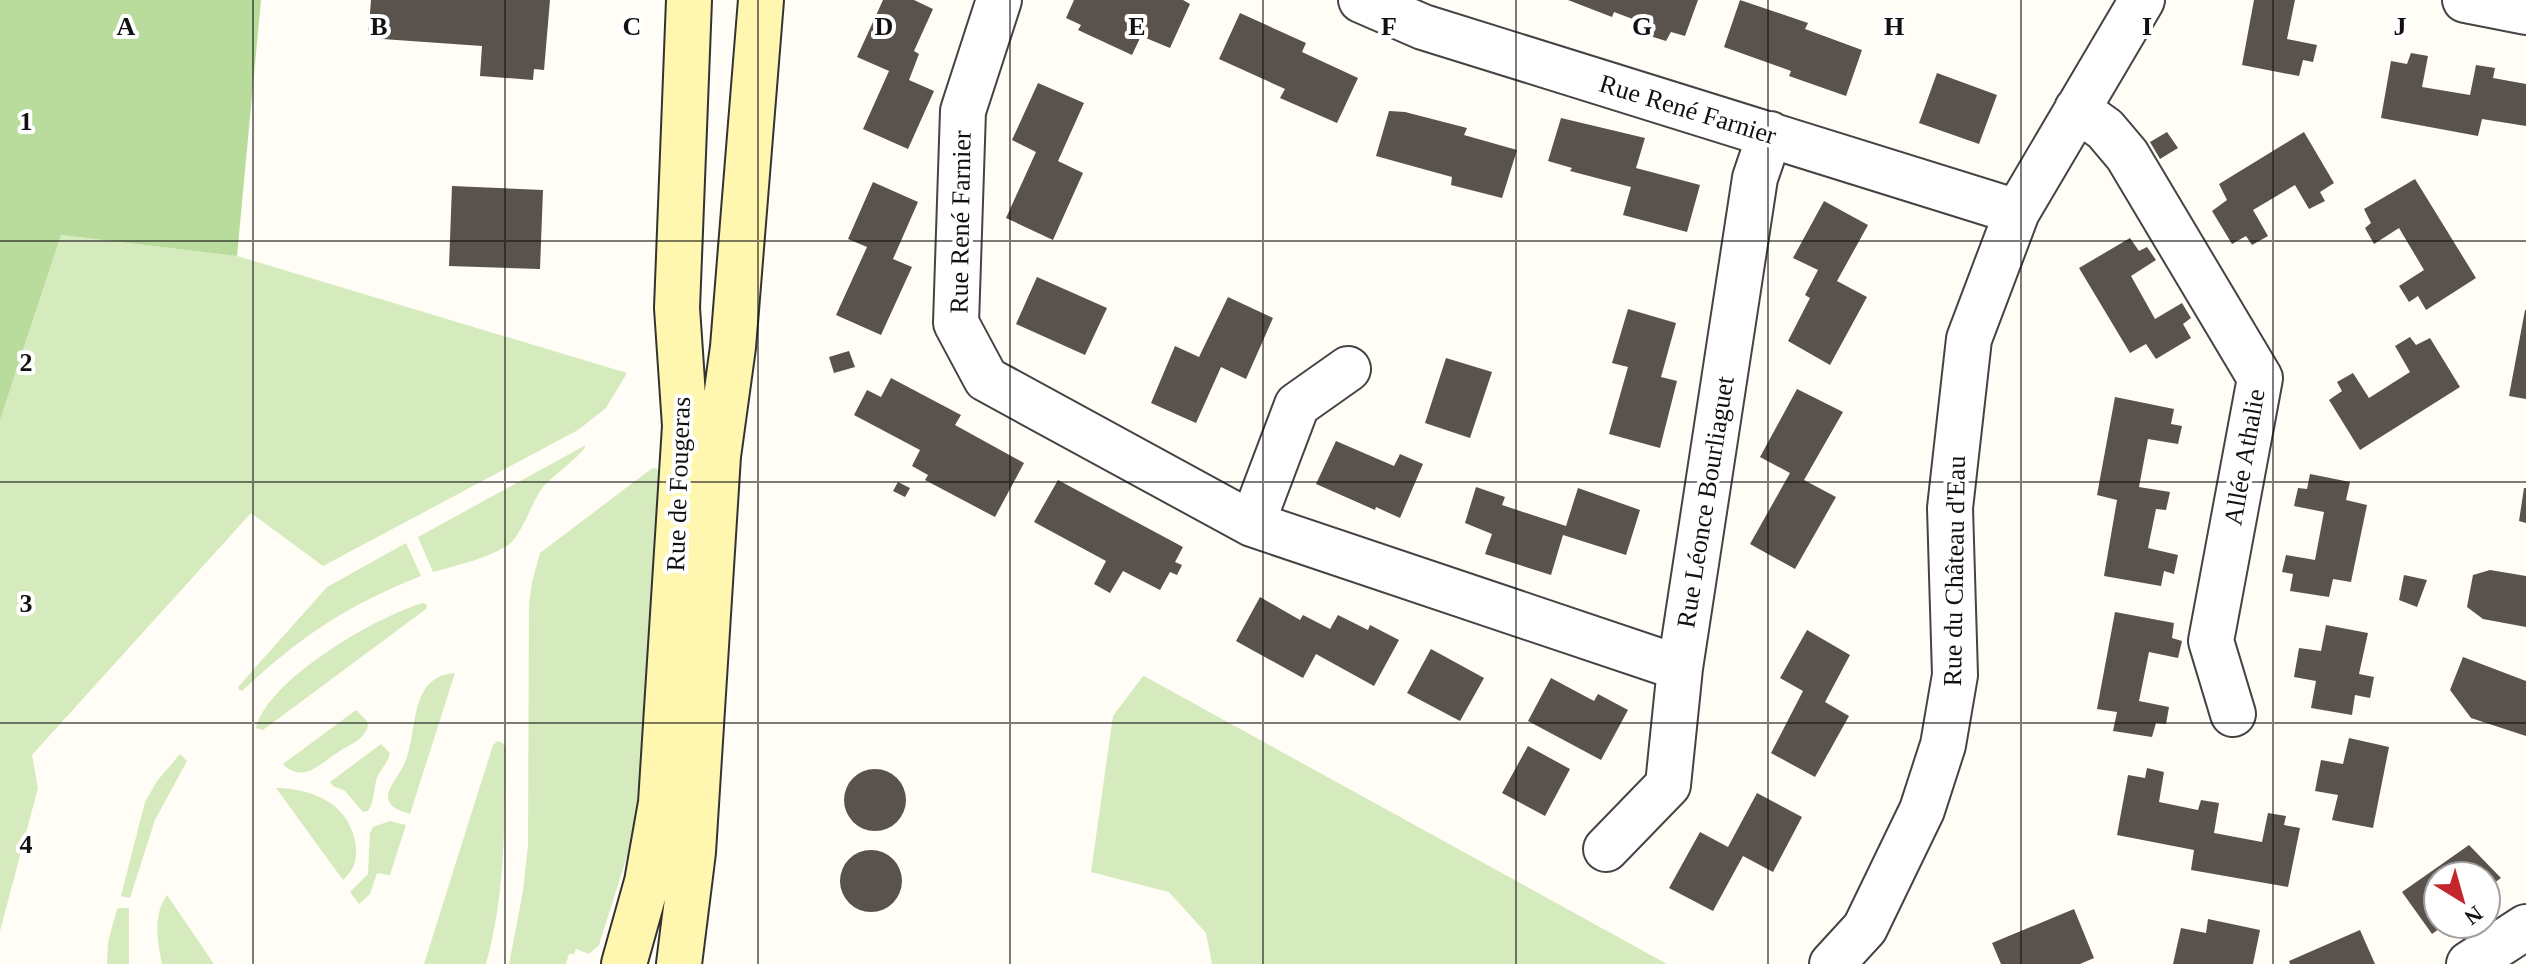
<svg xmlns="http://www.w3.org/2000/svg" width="2526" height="964" viewBox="0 0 2526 964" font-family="'Times New Roman',serif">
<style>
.green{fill:#d5ebbd}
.forest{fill:#b9dc9c}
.building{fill:#5a524d}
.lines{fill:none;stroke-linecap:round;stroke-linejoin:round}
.minor-casing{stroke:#444;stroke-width:48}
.secondary-casing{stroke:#333;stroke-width:48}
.minor{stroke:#fff;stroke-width:44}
.secondary{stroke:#fff6b0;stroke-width:44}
.grid{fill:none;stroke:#111;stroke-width:2;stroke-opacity:0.55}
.labels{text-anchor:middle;stroke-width:8;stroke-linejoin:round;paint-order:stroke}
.street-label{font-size:26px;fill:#111;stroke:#fff}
.grid-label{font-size:26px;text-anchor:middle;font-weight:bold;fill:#111;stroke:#fff;stroke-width:8;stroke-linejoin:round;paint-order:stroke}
</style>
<rect width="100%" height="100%" fill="#fffdf5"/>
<path class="green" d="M61,235L237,256L627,373L606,408L578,430L323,566L251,513L32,755L38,788L0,931V420Z
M586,445C583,455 553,475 543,487C532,501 521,537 508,545C486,559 458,565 433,572L418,537Z
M656,468L661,473L641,787L627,856L599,945L589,954L576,949L574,954H569L566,964H509L523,891L528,845L529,604L532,582L540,553L651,469Z
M406,543L421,576C346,606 301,636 242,691L239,690L238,687L327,587Z
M423,603L427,605L426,609L263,730L256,728C267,680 377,616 423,603Z
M455,673L410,814C399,810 387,808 388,794C392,781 402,772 406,760C418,729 409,676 455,673Z
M1143,676H1144L1667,964H1212L1206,933L1169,892L1091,872L1113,716Z
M356,710L367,721L368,726C363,741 352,743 340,751C321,762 304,785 283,764Z
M498,741L504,744L506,750C504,823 506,893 486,964H424L493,745Z
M381,744L390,753C388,763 381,768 377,778C373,789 375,801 368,811L363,812L345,791L333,786L330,782Z
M180,754L187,761L155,820L130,898L121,896L145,802L157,781Z
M276,788C315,789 350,804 356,846C357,861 354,870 343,880Z
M390,821L406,825L390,875L377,873L370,894L359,904L350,892L368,874L370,833L373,827Z
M167,895L214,964H162C157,942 153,914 167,895Z
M120,908H129V964H107L108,942L117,909Z"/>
<path class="forest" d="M0,0H261L237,256L61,235L0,420Z"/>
<path class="building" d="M371,0H550L544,70L534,69L533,80L480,76L482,46L368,38Z
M883,0H914L933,9L914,51L919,54L909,80L934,91L908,149L863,129L889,71L857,57Z
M1074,0H1183L1190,4L1170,48L1141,36L1132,55L1078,30L1081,25L1066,18Z
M1568,0H1698L1685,36L1671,32L1666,41L1634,31L1638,21L1614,12L1612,17Z
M1740,0L1808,23L1805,29L1862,50L1846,96L1789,76L1791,71L1724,47Z
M2254,0H2295L2287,39L2317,45L2313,62L2303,60L2299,76L2242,65Z
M1240,13L1306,43L1302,52L1358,78L1337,123L1280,98L1285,89L1219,59Z
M2411,53L2428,56L2422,87L2470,95L2476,65L2495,68L2493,78L2526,84V126L2482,119L2478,136L2381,118L2391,61L2407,64Z
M1937,73L1997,95L1979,144L1919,123Z
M1038,83L1084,103L1058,161L1083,173L1053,240L1006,218L1036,152L1012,140Z
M1389,111L1405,112L1467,128L1464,135L1517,150L1502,198L1451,185L1452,177L1376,156Z
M1561,118L1645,138L1636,168L1700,185L1687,232L1623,215L1631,187L1570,171L1572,168L1548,161Z
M2167,132L2178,148L2160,159L2150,142Z
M2304,132L2334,183L2320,192L2325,201L2309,209L2295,185L2253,210L2268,236L2252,245L2246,236L2232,244L2212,211L2227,200L2219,184Z
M2415,179L2476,278L2426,310L2418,296L2409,302L2399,286L2424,270L2399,228L2374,244L2365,228L2371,223L2364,209Z
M873,182L918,202L893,259L912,267L881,335L836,315L867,247L848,239Z
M452,186L543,190L540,269L449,266Z
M1824,201L1868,225L1837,281L1867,297L1830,365L1788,341L1810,298L1805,295L1818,270L1793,258Z
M2130,238L2139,251L2147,247L2156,260L2131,276L2155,319L2182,303L2191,318L2183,324L2191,338L2156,359L2146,344L2130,353L2079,268Z
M1037,277L1107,308L1085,355L1016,324Z
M1228,297L1273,318L1246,379L1221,367L1196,423L1151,403L1175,346L1199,357Z
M1628,309L1676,323L1661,377L1677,381L1660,448L1609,434L1628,367L1612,363Z
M2525,310H2526V399L2509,396Z
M2410,337L2416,345L2430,338L2460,387L2360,450L2329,400L2342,391L2337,382L2353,373L2369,398L2410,372L2395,346Z
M849,351L855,367L834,373L829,357Z
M1446,358L1492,372L1470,438L1425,423Z
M891,378L961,415L955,425L1024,463L995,517L925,480L928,475L912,466L920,450L854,415L867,390L881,397Z
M1797,389L1843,412L1804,480L1836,497L1795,569L1750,544L1790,473L1760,457Z
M2115,397L2174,409L2171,424L2182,426L2178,444L2148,439L2139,487L2170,492L2166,510L2156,509L2148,548L2178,555L2174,574L2164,571L2161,586L2104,576L2117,500L2097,495Z
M1336,441L1394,466L1400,454L1423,464L1400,518L1376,507L1375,510L1316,484Z
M2310,474L2350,482L2346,500L2367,505L2351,582L2333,579L2329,597L2290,591L2293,574L2282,572L2286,555L2315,560L2324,512L2294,506L2298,488L2307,489Z
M1058,480L1183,547L1175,562L1182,565L1177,575L1170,572L1160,590L1123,571L1110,593L1094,584L1106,561L1034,522Z
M898,482L910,488L905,497L893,491Z
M1476,487L1505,497L1502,505L1566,526L1578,488L1640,510L1626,555L1563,535L1551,575L1485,554L1492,534L1465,523Z
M2524,488H2526V523L2519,521Z
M2490,570L2526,576V627L2483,619L2467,607L2473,575Z
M2404,575L2427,580L2417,607L2399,600Z
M1260,597L1300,620L1303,615L1330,629L1338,615L1368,630L1370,625L1399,640L1374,686L1316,654L1303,678L1236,641Z
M2115,612L2174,623L2172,638L2182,641L2178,658L2149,652L2139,701L2169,707L2166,724L2156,723L2152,737L2113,731L2117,712L2097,709Z
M2326,625L2368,633L2359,674L2374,677L2370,698L2355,695L2352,715L2311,708L2316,681L2294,677L2299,648L2321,651Z
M1807,630L1850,655L1825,702L1849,716L1815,777L1771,753L1803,691L1780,678Z
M1431,649L1484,678L1460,721L1407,693Z
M2463,657L2526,681V736L2471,718L2450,690Z
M1551,678L1594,701L1598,694L1628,710L1601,760L1528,721Z
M2349,738L2389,747L2373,828L2332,820L2338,795L2315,791L2321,760L2343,764Z
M1528,746L1570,769L1545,816L1502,793Z
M2147,768L2164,772L2159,802L2198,810L2201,800L2219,803L2214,833L2262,842L2268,813L2286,816L2284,825L2300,828L2288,887L2191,870L2194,850L2117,835L2128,775L2145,778Z
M844 800a31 31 0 1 1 62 0a31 31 0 1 1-62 0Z
M1757,793L1802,817L1773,872L1743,856L1713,911L1669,888L1700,832L1728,847Z
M2469,845L2501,878L2486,889V876H2438V924H2446L2432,934L2402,892Z
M840 881a31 31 0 1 1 62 0a31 31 0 1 1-62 0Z
M2074,909L2094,958L2080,964H2001L1992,943Z
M2208,919L2260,930L2253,964H2173L2181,928L2206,933Z
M2360,930L2375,964H2290L2289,961Z"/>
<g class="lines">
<defs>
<path id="minor" d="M999,0L963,111L956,323L986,379L1252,524L1680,668
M1361,0L1423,27L2017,212
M2465,0L2526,12
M2077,109L2105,129L2127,155L2260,378L2211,641L2233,714
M1252,524L1297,405L1348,369
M1606,849L1668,785L1680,668L1755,178L1770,134
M1832,964L1865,928L1922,810L1943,745L1955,675L1950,508L1969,339L2017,212L2142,0
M2469,964L2526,927"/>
<path id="secondary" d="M624,964L647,882L661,803L685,426L677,308L689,0
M679,964L693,852L718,456L733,347L761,0"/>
</defs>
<use href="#minor" class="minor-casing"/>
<use href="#secondary" class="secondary-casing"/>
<use href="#minor" class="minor"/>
<use href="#secondary" class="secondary"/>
</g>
<path class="grid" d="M253,0V964M505,0V964M758,0V964M1010,0V964M1263,0V964M1516,0V964M1768,0V964M2021,0V964M2273,0V964M0,241H2526M0,482H2526M0,723H2526"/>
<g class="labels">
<g class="street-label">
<text transform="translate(1688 109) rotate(17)" y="9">Rue René Farnier</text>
<text transform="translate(960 222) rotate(-89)" y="9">Rue René Farnier</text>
<text transform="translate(2244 457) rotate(-80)" y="9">Allée Athalie</text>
<text transform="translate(678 484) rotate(-88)" y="9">Rue de Fougeras</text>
<text transform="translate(1705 502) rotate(-81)" y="9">Rue Léonce Bourliaguet</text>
<text transform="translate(1954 571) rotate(-89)" y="9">Rue du Château d'Eau</text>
</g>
</g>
<g class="grid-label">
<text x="126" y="35">A</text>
<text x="379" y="35">B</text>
<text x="632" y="35">C</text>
<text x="884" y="35">D</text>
<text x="1137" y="35">E</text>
<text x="1389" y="35">F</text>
<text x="1642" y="35">G</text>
<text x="1894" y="35">H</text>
<text x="2147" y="35">I</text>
<text x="2400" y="35">J</text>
<text x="26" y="130">1</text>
<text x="26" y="371">2</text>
<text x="26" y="612">3</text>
<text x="26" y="853">4</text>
</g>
<g transform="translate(2462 900) rotate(143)"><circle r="38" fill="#ffffff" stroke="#a0a0a0" stroke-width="2"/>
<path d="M0-6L14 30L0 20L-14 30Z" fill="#c4262e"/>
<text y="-12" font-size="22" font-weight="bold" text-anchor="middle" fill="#111111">N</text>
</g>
</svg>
